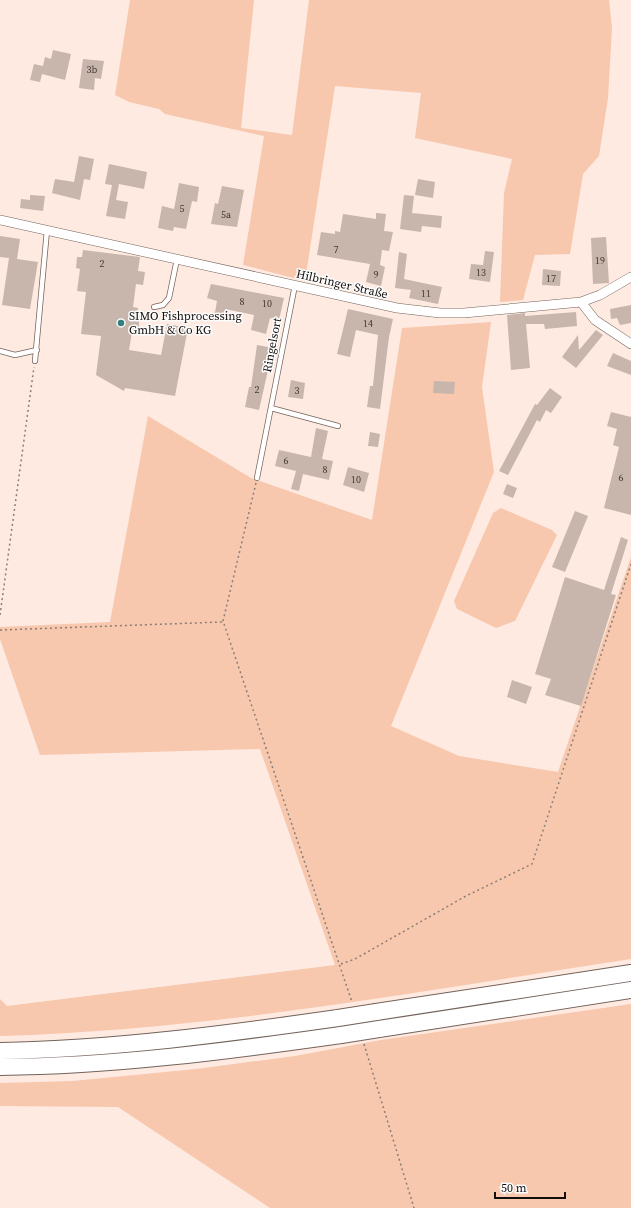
<svg xmlns="http://www.w3.org/2000/svg" width="631" height="1208" viewBox="0 0 631 1208" font-family="'Source Serif 4',serif">
<style>
.green{fill:#f7c7ae}
.building{fill:#c8b5ac}
.lines{fill:none;stroke-linecap:round;stroke-linejoin:round}
.service-casing{stroke:#74635b;stroke-width:6}
.minor-casing{stroke:#74635b;stroke-width:10}
.motorway-casing{stroke:#74635b;stroke-width:18}
.path{stroke:#8b7e77;stroke-width:1.5;stroke-dasharray:2 3;stroke-linecap:butt}
.service{stroke:#fff;stroke-width:4.5}
.minor{stroke:#fff;stroke-width:9}
.motorway{stroke:#fff;stroke-width:16}
.motorway-bridge-casing{stroke:#74635b;stroke-width:18;stroke-linecap:butt}
.motorway-bridge{stroke:#fff;stroke-width:16}
.poi-dot{fill:#347d80;stroke:#fcfcfc;stroke-width:1.5}
.labels{text-anchor:middle;stroke-width:3;stroke-linejoin:round;paint-order:stroke}
.number-label{font-size:10px;fill:#413833}
.street-label{font-size:12px;fill:#140e0b;stroke:#fcfcfc}
.poi-label{font-size:12px;fill:#140e0b;stroke:#fcfcfc;text-anchor:start}
</style>
<rect width="100%" height="100%" fill="#feeae0"/>
<path class="green" d="M130,0H254L241,128L292,135L309,0H609L612,28L608,98L599,156L583,174L570,254L535,255L523,300L500,302L504,193L512,159L415,138L421,93L335,86L305,281L243,265L264,136L165,114L159,109L129,102L115,95Z
M491,322L482,387L494,472L391,726L459,756L558,772L631,557V959C422,991 212,1030 0,1036V999L7,1006L335,965L260,749L40,755L0,639V627L110,622L148,416L251,478L372,520L402,328Z
M501,508L552,530L557,535L515,621L496,628L457,609L454,601L493,513Z
M631,1004V1208H270L118,1107L0,1106V1083L73,1081L196,1069L295,1056L381,1040Z"/>
<path class="building" d="M53,50L71,54L65,80L42,74L40,82L30,80L34,64L43,66L45,57L51,59Z
M83,59L104,61L101,79L95,78L94,90L79,88Z
M79,156L94,159L90,180L84,179L80,200L52,193L55,179L74,182Z
M109,164L147,172L144,189L119,184L116,200L128,202L125,219L106,216L112,185L105,184Z
M418,179L435,182L433,198L415,195Z
M179,183L199,187L197,202L192,201L186,229L174,227L173,231L158,228L162,206L174,209Z
M222,186L244,190L237,227L211,224L215,203L218,204Z
M30,195L45,196L43,211L20,208L21,199L30,200Z
M404,195L414,196L412,213L442,216L441,228L422,226L421,232L400,229Z
M376,213L386,214L384,231L393,232L389,251L382,250L380,265L385,267L381,286L366,282L370,264L317,255L321,232L335,234V231L340,232L343,214L376,219Z
M0,236L20,239L17,259L38,262L30,309L2,305L9,258L0,257Z
M606,237L609,283L593,284L591,238Z
M83,250L140,257L138,271L145,272L143,285L136,284L133,307L138,308L137,315H140L138,332H132L129,350L161,355L167,324L188,328L175,396L125,388L124,391L96,375L101,336L81,334L86,292L77,291L80,269L76,268L77,257H82Z
M485,251L494,252L490,282L469,279L471,264L483,265Z
M399,252L407,254L404,279L442,287L438,304L409,298L411,290L395,288Z
M543,269L561,271L560,286L542,285Z
M211,284L284,298L279,320L270,318L266,334L251,330L254,315L225,309L223,319L214,318L217,301L207,298Z
M631,305V323L620,325L617,318L611,319L610,309Z
M348,309L393,319L389,337L380,409L367,407L370,386H373L378,335L356,330L350,357L337,354Z
M576,312L577,326L545,329L544,324H526L530,368L511,370L507,315L525,313V316Z
M596,330L603,335L576,368L562,357L578,335L579,350Z
M257,345L273,348L259,410L245,407L249,387H251Z
M613,353L631,361V375L607,366Z
M291,380L305,383L303,399L288,397Z
M434,381L455,382L454,394L433,393Z
M550,388L562,397L551,413L546,410L540,422L537,420L508,475L499,471L535,404L537,405Z
M611,412L631,417V515L604,508L619,447L613,445L617,429L607,426Z
M316,428L328,431L322,459L333,461L329,480L303,474L299,491L291,489L296,471L275,466L279,450L311,457Z
M370,432L380,434L378,447L368,446Z
M348,467L369,473L364,492L343,485Z
M507,484L517,488L513,498L503,494Z
M575,511L588,516L565,572L552,567Z
M621,537L628,540L611,594L616,595L581,706L545,695L551,679L535,674L565,577L604,590Z
M512,680L532,687L526,704L507,697Z"/>
<g class="lines">
<defs>
<path id="service" d="M154,307L163,305L169,298L177,259
M0,351L15,355L37,350
M35,361L47,230
M271,408L338,426
M257,478L295,285"/>
<path id="minor" d="M0,220L397,308L440,313H464L581,302L600,295L631,277
M581,302L595,320L631,344"/>
<path id="motorway" d="M376,1012L631,973
M379,1029L631,990
M0,1051C113,1049 226,1034 338,1018
M0,1067C114,1066 228,1051 341,1035"/>
</defs>
<use href="#service" class="service-casing"/>
<use href="#minor" class="minor-casing"/>
<use href="#motorway" class="motorway-casing"/>
<path class="path" d="M256,483L223,621L352,1002
M0,615L34,367
M0,630L222,622
M341,964L355,959L466,896L532,864L631,564
M364,1044L414,1208"/>
<use href="#service" class="service"/>
<use href="#minor" class="minor"/>
<use href="#motorway" class="motorway"/>
<defs>
<path id="motorway-bridge" d="M338,1018L376,1012
M341,1035L379,1029"/>
</defs>
<use href="#motorway-bridge" class="motorway-bridge-casing"/>
<use href="#motorway-bridge" class="motorway-bridge"/>
</g>
<circle class="poi-dot" cx="121" cy="323" r="4"/>
<g class="labels">
<g class="number-label">
<text x="92" y="73">3b</text>
<text x="182" y="212">5</text>
<text x="226" y="218">5a</text>
<text x="336" y="253">7</text>
<text x="600" y="264">19</text>
<text x="102" y="267">2</text>
<text x="481" y="276">13</text>
<text x="376" y="278">9</text>
<text x="551" y="282">17</text>
<text x="426" y="297">11</text>
<text x="242" y="305">8</text>
<text x="267" y="307">10</text>
<text x="368" y="327">14</text>
<text x="257" y="393">2</text>
<text x="297" y="394">3</text>
<text x="286" y="464">6</text>
<text x="325" y="473">8</text>
<text x="621" y="481">6</text>
<text x="356" y="483">10</text>
</g>
<g class="street-label">
<text transform="translate(342 284) rotate(13)" y="4">Hilbringer Straße</text>
<text transform="translate(272 345) rotate(-79)" y="4">Ringelsort</text>
</g>
<g class="poi-label">
<text x="129" y="320">SIMO Fishprocessing<tspan x="129" dy="14">GmbH &amp; Co KG</tspan></text>
</g>
</g>
<path d="M495 1192v6h70v-6" fill="none" stroke="#140e0b" stroke-width="2"/>
<text x="501" y="1192" font-size="12" fill="#140e0b" stroke="#fcfcfc" stroke-width="3" paint-order="stroke">50 m</text>
</svg>
